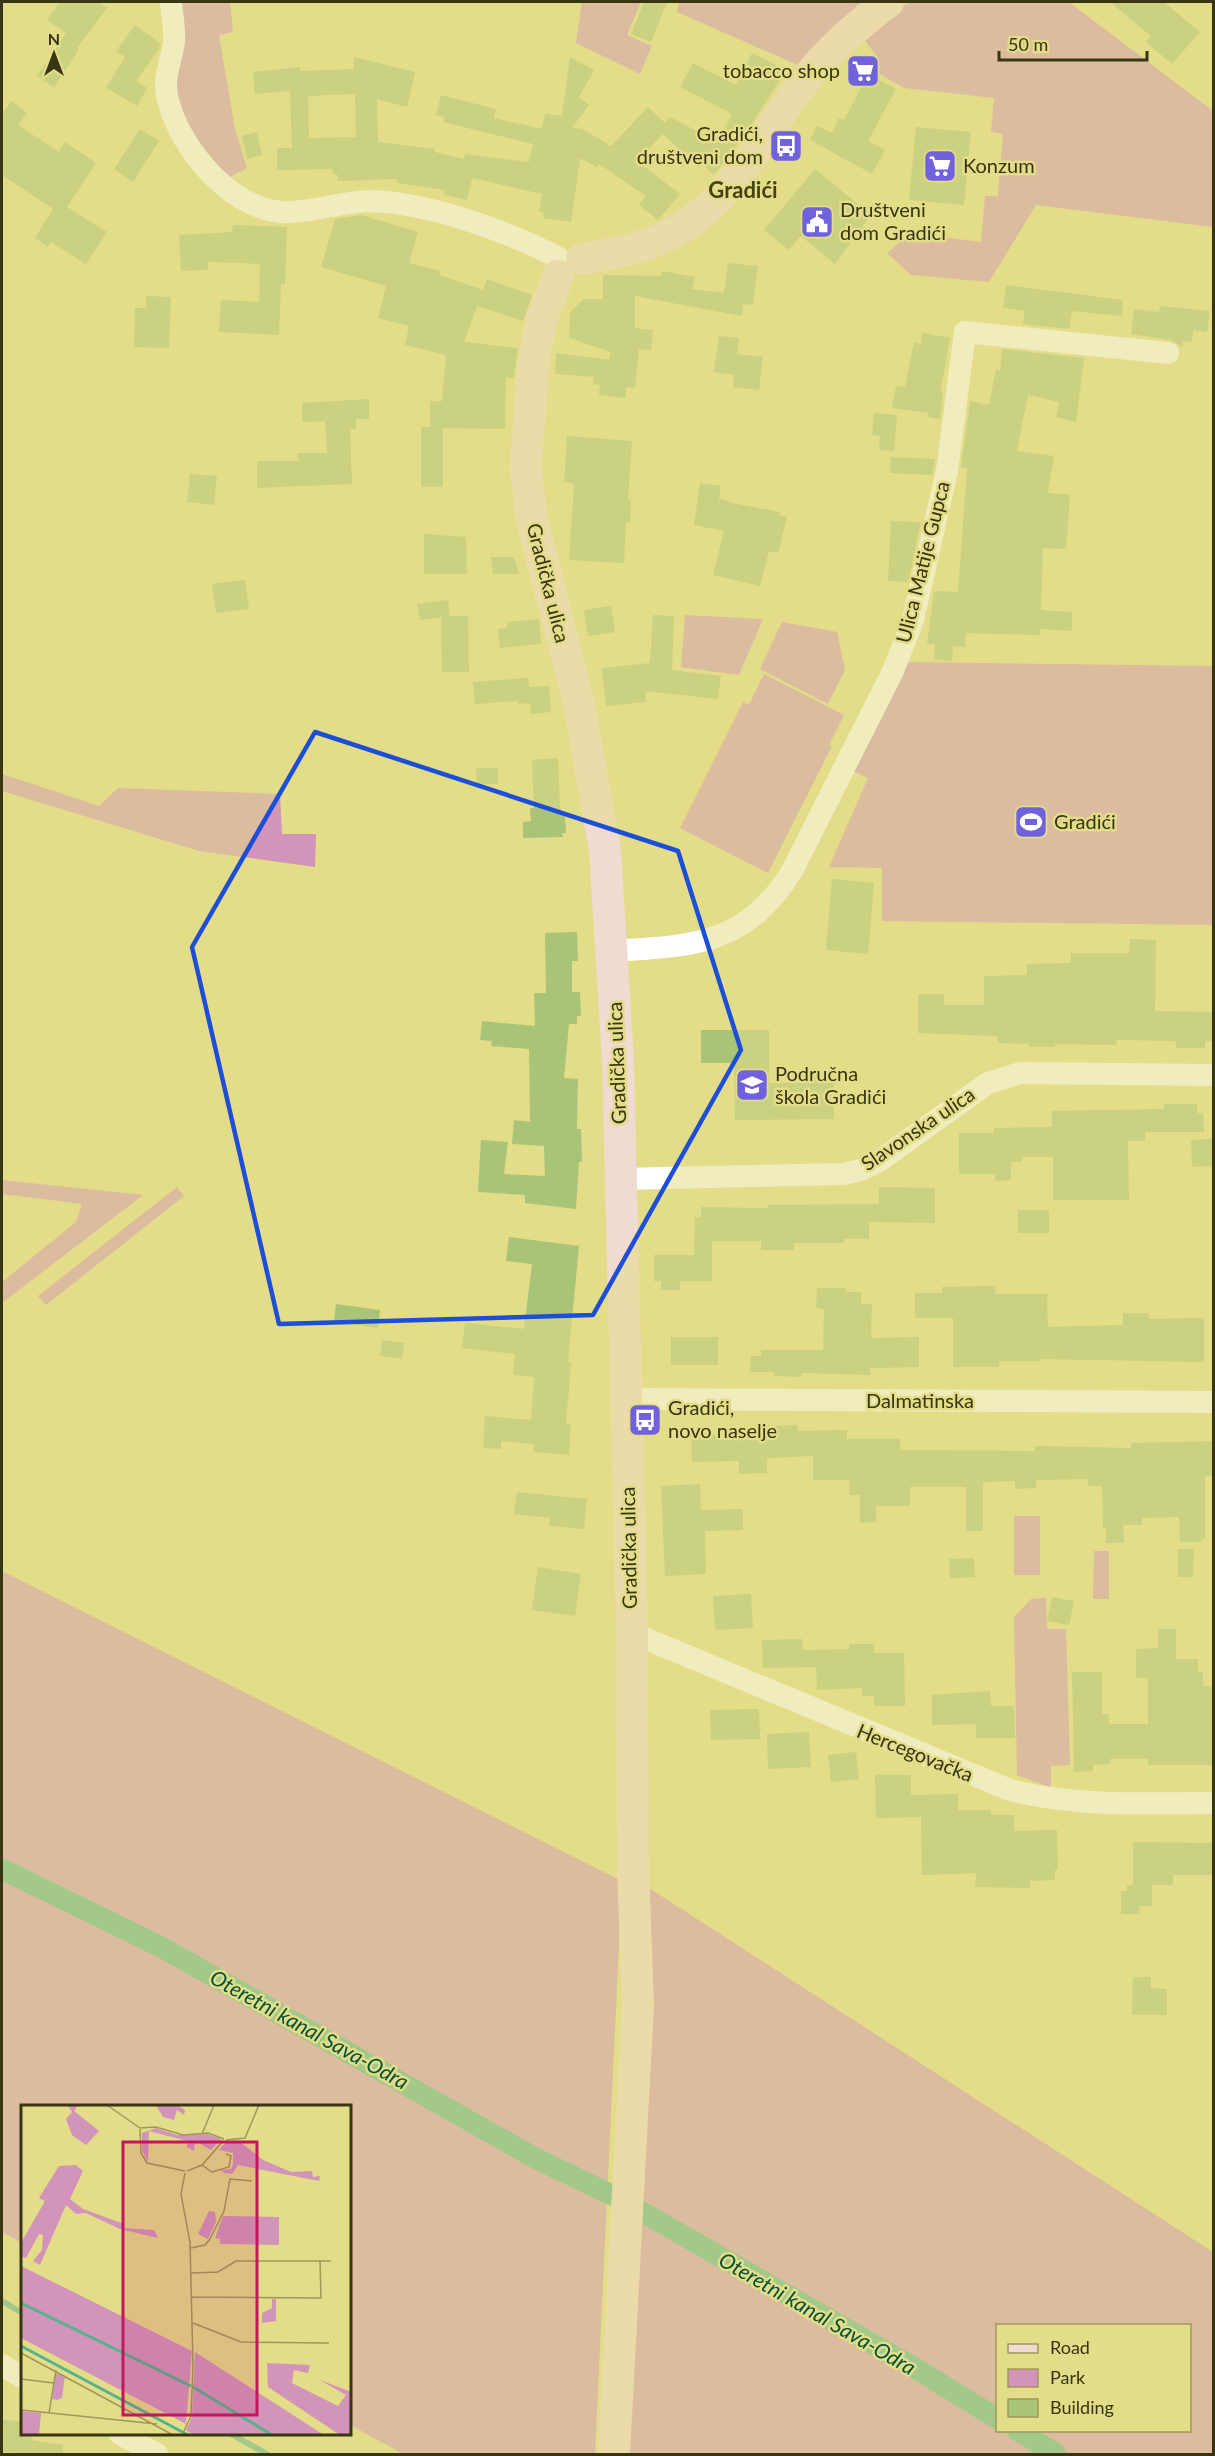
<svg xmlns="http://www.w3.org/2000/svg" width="1215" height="2456" viewBox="0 0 1215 2456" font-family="Lato,sans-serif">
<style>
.green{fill:#d294b8;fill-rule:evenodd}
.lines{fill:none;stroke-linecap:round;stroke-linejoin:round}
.stream{stroke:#56b28c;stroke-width:6}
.canal{stroke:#56b28c;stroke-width:21}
.building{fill:#aac477;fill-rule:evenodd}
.street{stroke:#fff;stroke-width:22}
.secondary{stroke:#f1dad0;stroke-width:32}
.marked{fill:none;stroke:#1d4ed8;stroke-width:4.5;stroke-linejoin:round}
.labels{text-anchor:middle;stroke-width:5;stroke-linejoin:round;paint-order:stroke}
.poi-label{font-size:20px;fill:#383512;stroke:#e3dc88;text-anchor:start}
.street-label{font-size:20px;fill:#383512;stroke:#e3dc88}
.water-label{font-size:21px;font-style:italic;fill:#025238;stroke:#e3dc88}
.quarter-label{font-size:22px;font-weight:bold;fill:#454114;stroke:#e3dc88}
.inset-river{fill:none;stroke:#56b28c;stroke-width:3}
.inset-road{fill:none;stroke:#9f9959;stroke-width:1.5}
.view{fill:#c2185b;fill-opacity:0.15;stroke:#c2185b;stroke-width:3}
.inset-edge{fill:none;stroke:#383512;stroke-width:3}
</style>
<rect width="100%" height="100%" fill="#e3dc88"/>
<path class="green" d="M182,2H230L233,32L219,35L235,129L247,168L228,178C210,156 191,135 179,109C170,87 179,27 182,2Z
M582,2H641L627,35L652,46L640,74L576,43Z
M679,2H869L800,66L677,12Z
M912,2H1069L1213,111V227L1036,205L989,282L911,275L887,253L911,233L981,242L985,196H998L1003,134L991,132L994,98L904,88L871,69L878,58L863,38L899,8Z
M685,615L763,619L739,675L681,667Z
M782,622L837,632L845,670L828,704L760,669Z
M905,662L1213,666V925L882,921V868L829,867L868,778L853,771Z
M764,674L844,715L829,745L832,746L768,873L680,828L743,702L749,705Z
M2,774L99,806L118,788L280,794L282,834H316L315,867L199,851L2,791Z
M2,1180L143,1195L2,1303V1282L76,1222L82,1204L2,1194Z
M177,1187L184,1196L46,1305L38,1296Z
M1014,1516H1040V1575H1014Z
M1094,1551H1109V1599H1093Z
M2,1571L622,1881L595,2454H403L350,2425V2106H22V2243L2,2232Z
M1046,1598L1047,1629H1066L1070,1765L1051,1766V1788L1017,1775L1014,1617L1031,1599Z
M649,1888L1213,2252V2454H626ZM998,2326H1190V2430H998Z"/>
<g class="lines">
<path class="stream" d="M2,2301L22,2313
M231,2434L267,2454"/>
<path class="canal" d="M2,1869L163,1948L537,2159L614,2196
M637,2209L920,2371L998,2419
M1017,2430L1056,2454"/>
</g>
<path class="building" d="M60,2H98L107,8L77,48L79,49L54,88L37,76L66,33L47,20Z
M644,2H667L651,42L631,34Z
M1110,2H1164L1200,32L1172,64L1146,42L1151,36Z
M135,25L160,43L159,49L136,81L147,88L137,106L106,88L125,57L116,51Z
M752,53L786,70L747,132L714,175L702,164L699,168L663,134L637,161L680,194L658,220L639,205L646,196L599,164L597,167L580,158L571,222L543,218L544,213L539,212L542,194L472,178L467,200L444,195L445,190L396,183L397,179L338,181L337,174H333V169L277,170V148H292L290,91L255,94L253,72L300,67V71L354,69V57L415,72L407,107L377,99L378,142L435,149V152L464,159L465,154L529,162L533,144L443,122L444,117L436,115L441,95L496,109L494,118L542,129L545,113L562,116L570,57L594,70L579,97L589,105L572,128L582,129L611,146L648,107L665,123L670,117L717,142L732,114L680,87L693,63L736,85ZM355,94L356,137L309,138L308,96Z
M868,74L896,89L868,141L885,150L872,174L810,140L817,126L832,133L839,118L844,120Z
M12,101L27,113L18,125L59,152L65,142L96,163L67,207L107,232L86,264L51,242L48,247L35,238L53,209L2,175V114Z
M916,127L971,132L964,205L909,200Z
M140,129L159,141L133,182L114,169Z
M257,132L262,155L247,159L242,136Z
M815,169L871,215L835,264L801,236L789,250L764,230Z
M361,215L418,232L409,263L441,271L440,275L483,290L487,279L532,295L523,321L477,306L464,342L518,348L514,378L506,377L505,429L443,428V487H421V427H430V401H442L446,355L405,345L409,326L378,318L386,286L321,267L335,219Z
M233,225L287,227L285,284H281L279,335L219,332L221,300L259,302L260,264L208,262V270L181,271L179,235L232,232Z
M728,263L758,266L753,305L743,304L742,316L635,296V328L653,330L651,350L639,349L635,388L626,387V398L599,395L600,385L593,384L594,377L555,374L556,353L609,360L611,352L569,338L570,312L584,299H603V275L661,276L662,271L695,277L692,289L724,293Z
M1006,285L1123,300L1122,316L1072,311L1069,329L1023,324L1025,311L1003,308Z
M146,296L171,297L169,348L134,347L135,308H146Z
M1160,306L1210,311L1207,332L1193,330L1192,342L1183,341V347L1170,340L1131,334L1134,309L1159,312Z
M922,333L950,338L940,393H943L940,419L928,417L929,413L892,408L896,386L905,387L914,342L921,344Z
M719,336L739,338L737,354L763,357L759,390L733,387L734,375L714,372Z
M1002,349L1084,358L1076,422L1056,417L1059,402L1028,395L1017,451L1054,456L1048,493L1070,495L1066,549L1043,548L1041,610L1072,612V631L1040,629V635L966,633L965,647L953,646L952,661L934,659L935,644H927L934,591L958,592L967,468H961L970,401L989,405L996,370L1000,371Z
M369,399V419H356V429H350L352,484L257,488V461H299L298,453H327L325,421L302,422V403Z
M874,413L897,415L894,451L879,450L880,436L872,435Z
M567,436L632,441L628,499H631L630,522H626L624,563L569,560L574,483L564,482Z
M891,457L935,459L932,475L890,473Z
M190,474L217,476L214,505L187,502Z
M700,483L721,486L719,499L727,500V502L780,512L779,515L787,517L778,553L769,551L760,586L713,575L724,531L694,525Z
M891,521L921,522L908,582L888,581Z
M424,534L466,537L467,574H424Z
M491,557H514L519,574H493Z
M245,580L249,609L216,613L212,584Z
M448,600L450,616H468L469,672H442L441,617L420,620L417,604Z
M611,606L615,632L588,636L584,610Z
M653,615L674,616L672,670L721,676L718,699L645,691L646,702L606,706L602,668L650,663Z
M539,619L541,644L500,648L498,629L507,628V622Z
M528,678L529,687L549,686L551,712L531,714L530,703L518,704L517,701L475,704L473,682Z
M558,758L560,807L562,816H565L566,833H562L563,837L523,838V822L531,821L530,808H534L532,760Z
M476,768H498V784H477Z
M832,879L874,883L868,954L826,950Z
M577,932L578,961H572V992H580L581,1016H577V1024H569L564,1078L578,1079L577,1129H581L582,1162H579L576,1209L525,1203V1195L478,1192L481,1140L508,1142L504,1174L545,1176L544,1146L512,1144L514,1120L530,1122L529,1049L491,1046L492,1041L480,1040L482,1021L535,1026L534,993H546L545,933Z
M1130,939L1156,940L1155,1011L1214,1012V1041H1205V1048H1176V1041L1117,1040L1116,1045L1055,1044V1047H1029V1044L999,1043L996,1036L918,1033V994H944V1005H984V976L1027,975V964L1071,963V953H1129Z
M701,1030H769V1083H803V1070H823V1083H834V1119L735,1120L734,1063H701Z
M1164,1104H1197V1113H1203L1204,1132H1145V1141H1128L1129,1200H1053V1157H1022V1162H1011V1180L995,1181V1174H959V1133H994V1128L1052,1127V1111L1164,1109Z
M1212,1139L1213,1166L1192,1167L1191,1140Z
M879,1187L935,1188V1223L869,1222V1239H844V1243H794V1250H761V1241H712V1281H680V1290H661V1281H654V1255H694L695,1217H701V1207L768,1208V1205L879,1204Z
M1018,1210H1049V1233H1018Z
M509,1237L579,1246L568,1362L571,1363L566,1424H571L569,1455L533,1452L534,1444L501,1441V1449L483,1448L485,1416L531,1420L534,1377L513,1375L515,1354L462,1348L465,1323L524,1329L532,1264L506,1261Z
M995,1286V1294H1047L1048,1327L1123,1325V1313H1149V1319L1204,1318V1362L1040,1359V1361H999V1367H953V1318H915V1293H942V1287Z
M817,1288H846V1292H861V1304H872L871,1338L919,1337V1367L870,1368V1375L802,1373V1377L774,1376V1372H750L751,1356H761V1350H823L824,1310L816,1307Z
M336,1304L380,1310L378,1328L334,1322Z
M671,1337H718V1365H671Z
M382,1340L404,1343L402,1359L380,1356Z
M797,1425L798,1431L847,1430V1439H900V1450L1035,1451V1446L1131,1448V1443L1214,1441V1476H1205V1539H1201V1542H1180L1179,1517L1142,1518V1525H1123L1124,1543H1106V1528H1103L1102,1486H1088V1479L1036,1480V1488L1015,1489V1481L983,1482V1531H966V1487H910V1506H876V1522L860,1523V1495H850L849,1480H813V1456L767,1458V1473L739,1474V1461L692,1462L691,1436L725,1435V1440L766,1439V1426Z
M700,1484L701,1510L743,1509V1530L705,1531L706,1574L665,1576L661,1486Z
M517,1492L587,1499L584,1529L549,1526L550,1518L514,1514Z
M1178,1549H1194L1193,1577H1178Z
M974,1558L975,1577L950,1578L949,1559Z
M538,1567L581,1574L575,1616L532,1610Z
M751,1594L753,1628L715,1630L713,1596Z
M1052,1597L1074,1601L1069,1625L1047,1621Z
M1158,1629H1176V1659H1198V1672H1203V1686H1213L1214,1765H1148V1759H1110V1764L1093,1765V1771L1074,1772L1072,1672H1102V1714H1109V1724H1148V1678H1136V1649L1158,1648Z
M802,1639L803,1650L849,1649V1644H874V1653H904L905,1706H874V1696H862V1688L817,1690L816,1667L763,1668L762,1640Z
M990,1691L991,1706H1014L1015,1738H976V1724L932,1725V1695Z
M759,1709L760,1739L711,1740L710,1710Z
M809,1732L811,1767L768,1769L767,1734Z
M856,1752L859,1779L831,1782L828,1755Z
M875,1775H911V1795L958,1794V1810H991V1815H1014V1831L1057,1830L1058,1870H1055V1880L1030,1881V1888L975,1887L976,1873L922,1875L921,1817L876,1818Z
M1133,1842L1214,1843V1875H1173V1885H1152V1906H1139V1914H1121V1891H1127V1885H1133Z
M1133,1977H1151V1988L1167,1989V2015H1132Z
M2,2419L22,2422V2433L32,2435L31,2440L63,2445V2454L2,2452Z"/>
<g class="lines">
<path class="street" d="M171,2C172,15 175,29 174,42C171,63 162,79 168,100C180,150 236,216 291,212C323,210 354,198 386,202C442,208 509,232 559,258
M612,951C692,946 745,946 792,871L893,671L913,620L947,471L965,332L1168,353
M621,1179L843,1174L861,1170L879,1161L988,1083L1020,1073L1214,1075
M626,1399L1214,1402
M632,1633L1010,1790C1077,1807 1145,1803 1214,1803
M2,2365L22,2377
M120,2434L157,2454"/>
<path class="secondary" d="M582,259C617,253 651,247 681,228C737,194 764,133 803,83C827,52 857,25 888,2
M558,276L541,321L533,364L526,466L531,516L579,704L605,850L618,1061L632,1633L633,1867L638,2005L614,2454"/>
</g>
<path d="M0 0H1215V2456H0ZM315,732L678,851L741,1050L593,1315L279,1324L192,947Z" fill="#e3dc88" fill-opacity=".55" fill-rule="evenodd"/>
<path class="marked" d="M315,732L678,851L741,1050L593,1315L279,1324L192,947Z"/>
<defs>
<symbol id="supermarket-square" viewBox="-11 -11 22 22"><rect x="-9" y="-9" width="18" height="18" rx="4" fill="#7062dd" stroke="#e3dc88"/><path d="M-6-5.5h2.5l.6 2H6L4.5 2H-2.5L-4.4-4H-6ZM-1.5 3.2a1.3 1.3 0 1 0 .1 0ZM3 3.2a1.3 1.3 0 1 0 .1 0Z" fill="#fff"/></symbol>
<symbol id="bus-square" viewBox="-11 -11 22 22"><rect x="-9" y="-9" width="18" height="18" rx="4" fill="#7062dd" stroke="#e3dc88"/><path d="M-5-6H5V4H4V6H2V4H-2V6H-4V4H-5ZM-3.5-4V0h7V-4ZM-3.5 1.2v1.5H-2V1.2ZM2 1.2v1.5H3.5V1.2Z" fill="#fff"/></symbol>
<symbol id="civic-square" viewBox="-11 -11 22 22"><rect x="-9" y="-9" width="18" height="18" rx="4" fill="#7062dd" stroke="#e3dc88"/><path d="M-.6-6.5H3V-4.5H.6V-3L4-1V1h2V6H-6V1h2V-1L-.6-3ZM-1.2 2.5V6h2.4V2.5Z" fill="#fff"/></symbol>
<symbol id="stadium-square" viewBox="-11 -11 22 22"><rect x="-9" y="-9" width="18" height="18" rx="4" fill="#7062dd" stroke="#e3dc88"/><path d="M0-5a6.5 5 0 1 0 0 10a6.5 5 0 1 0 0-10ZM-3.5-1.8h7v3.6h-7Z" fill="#fff"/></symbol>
<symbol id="school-square" viewBox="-11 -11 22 22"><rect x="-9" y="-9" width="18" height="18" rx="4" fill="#7062dd" stroke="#e3dc88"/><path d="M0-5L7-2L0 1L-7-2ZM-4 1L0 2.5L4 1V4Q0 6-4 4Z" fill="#fff"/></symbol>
</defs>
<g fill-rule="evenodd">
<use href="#supermarket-square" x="844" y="52" width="38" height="38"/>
<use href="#bus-square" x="767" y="127" width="38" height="38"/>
<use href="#supermarket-square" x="921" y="147" width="38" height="38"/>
<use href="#civic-square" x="798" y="203" width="38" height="38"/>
<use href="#stadium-square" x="1012" y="803" width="38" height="38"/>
<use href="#school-square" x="733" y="1066" width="38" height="38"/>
<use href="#bus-square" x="626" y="1401" width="38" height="38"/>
</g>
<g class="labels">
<g class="poi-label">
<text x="840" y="78" text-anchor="end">tobacco shop</text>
<text x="763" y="141" text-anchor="end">Gradići,<tspan x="763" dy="23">društveni dom</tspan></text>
<text x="963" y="173">Konzum</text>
<text x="840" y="217">Društveni<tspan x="840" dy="23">dom Gradići</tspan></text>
<text x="1054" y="829">Gradići</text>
<text x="775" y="1081">Područna<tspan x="775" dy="23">škola Gradići</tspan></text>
<text x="668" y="1415">Gradići,<tspan x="668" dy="23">novo naselje</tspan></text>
</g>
<g class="street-label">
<text transform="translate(923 562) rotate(-76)" y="7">Ulica Matije Gupca</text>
<text transform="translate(548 583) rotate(76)" y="7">Gradička ulica</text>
<text transform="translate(617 1063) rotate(-92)" y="7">Gradička ulica</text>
<text transform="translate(918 1129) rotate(-34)" y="7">Slavonska ulica</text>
<text x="920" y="1408">Dalmatinska</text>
<text transform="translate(629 1548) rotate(-91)" y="7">Gradička ulica</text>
<text transform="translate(915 1753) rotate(22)" y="7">Hercegovačka</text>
</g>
<g class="water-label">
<text transform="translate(309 2030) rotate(29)" y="7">Oteretni kanal Sava-Odra</text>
<text transform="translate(817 2314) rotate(30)" y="7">Oteretni kanal Sava-Odra</text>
</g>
<g class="quarter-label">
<text x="743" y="198">Gradići</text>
</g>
</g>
<g transform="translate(21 2105)">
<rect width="330" height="330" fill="#e3dc88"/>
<path d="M57,0L53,6L78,26L65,40L51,30L45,14L51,7L46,0ZM135,0H156L164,5L163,10L156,5L153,15L142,12ZM135,23L156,30L186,29L200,34L190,45L174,36L173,46L166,42V36L128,26L127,57L121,46V28ZM206,36H218L242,55L270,67L291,66L292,72L299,71L298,76L217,60L211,69L203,68L200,65L210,64L212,59V48L198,45ZM55,60L62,66L49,94L62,104L103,119L102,123L133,125L137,133L99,124L65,108L55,109L45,100L19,160L12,156L21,145L22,130L18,129L5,153L0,151V138L24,96L18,93L21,88L38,61ZM188,106L194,107L195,117L187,134L177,129ZM202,111L258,112V140L199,139V134L194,133ZM0,161L171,246L165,319L0,233ZM251,194H255V216L241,218V208L251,203ZM174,247L303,330H172L165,325L171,312ZM246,258L289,260L287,268L273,265L271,278L317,301L325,290L299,275L330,287V330H319L247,282ZM34,269L44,270L41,293L36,295L31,294ZM0,306L20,308L18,330H0Z" fill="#d294b8"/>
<path class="inset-river" d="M0,198L170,281M0,241L167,330M172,282L251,330"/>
<path class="inset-road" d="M86,0L119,23M119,23L135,22L162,30L187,28L203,34M119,24L120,48L126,58L164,66M181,29L193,0M205,35L224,33L238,0M181,60L191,67L208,62L210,51L205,49M166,66L181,60L202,36M170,143L184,140L189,134L203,106L209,74L231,76M170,168L197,167L215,156H310M171,192L300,193L299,156M172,218L220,237L308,238M0,248L152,330M0,274L33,278M0,305L136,319M28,308L35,265M161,330L170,311L172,260L169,137L160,89L164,68"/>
<path class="view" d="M102,37H236V310H102Z"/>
<rect width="330" height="330" class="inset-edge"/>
</g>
<rect width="1215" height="2456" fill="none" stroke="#383512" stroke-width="6"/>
<rect x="996" y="2324" width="195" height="108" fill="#e3dc88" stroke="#9f9959" stroke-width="1.5"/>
<rect x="1008" y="2344" width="30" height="9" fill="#f1dad0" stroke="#9f9959" stroke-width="1.5"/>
<text x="1050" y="2354" font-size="18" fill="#383512">Road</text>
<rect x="1008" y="2369" width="30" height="18" fill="#d294b8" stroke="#9f9959" stroke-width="1.5"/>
<text x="1050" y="2384" font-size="18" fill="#383512">Park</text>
<rect x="1008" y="2399" width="30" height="18" fill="#aac477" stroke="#9f9959" stroke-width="1.5"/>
<text x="1050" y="2414" font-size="18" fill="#383512">Building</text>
<g transform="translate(54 54)" stroke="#e3dc88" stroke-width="4.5" paint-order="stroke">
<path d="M0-4.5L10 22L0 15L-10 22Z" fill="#383512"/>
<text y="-9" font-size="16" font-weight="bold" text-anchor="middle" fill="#383512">N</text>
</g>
<path d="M999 51v9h148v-9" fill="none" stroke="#383512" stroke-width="3"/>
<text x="1008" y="51" font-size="18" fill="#383512" stroke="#e3dc88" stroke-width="4.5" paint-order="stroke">50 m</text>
</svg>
